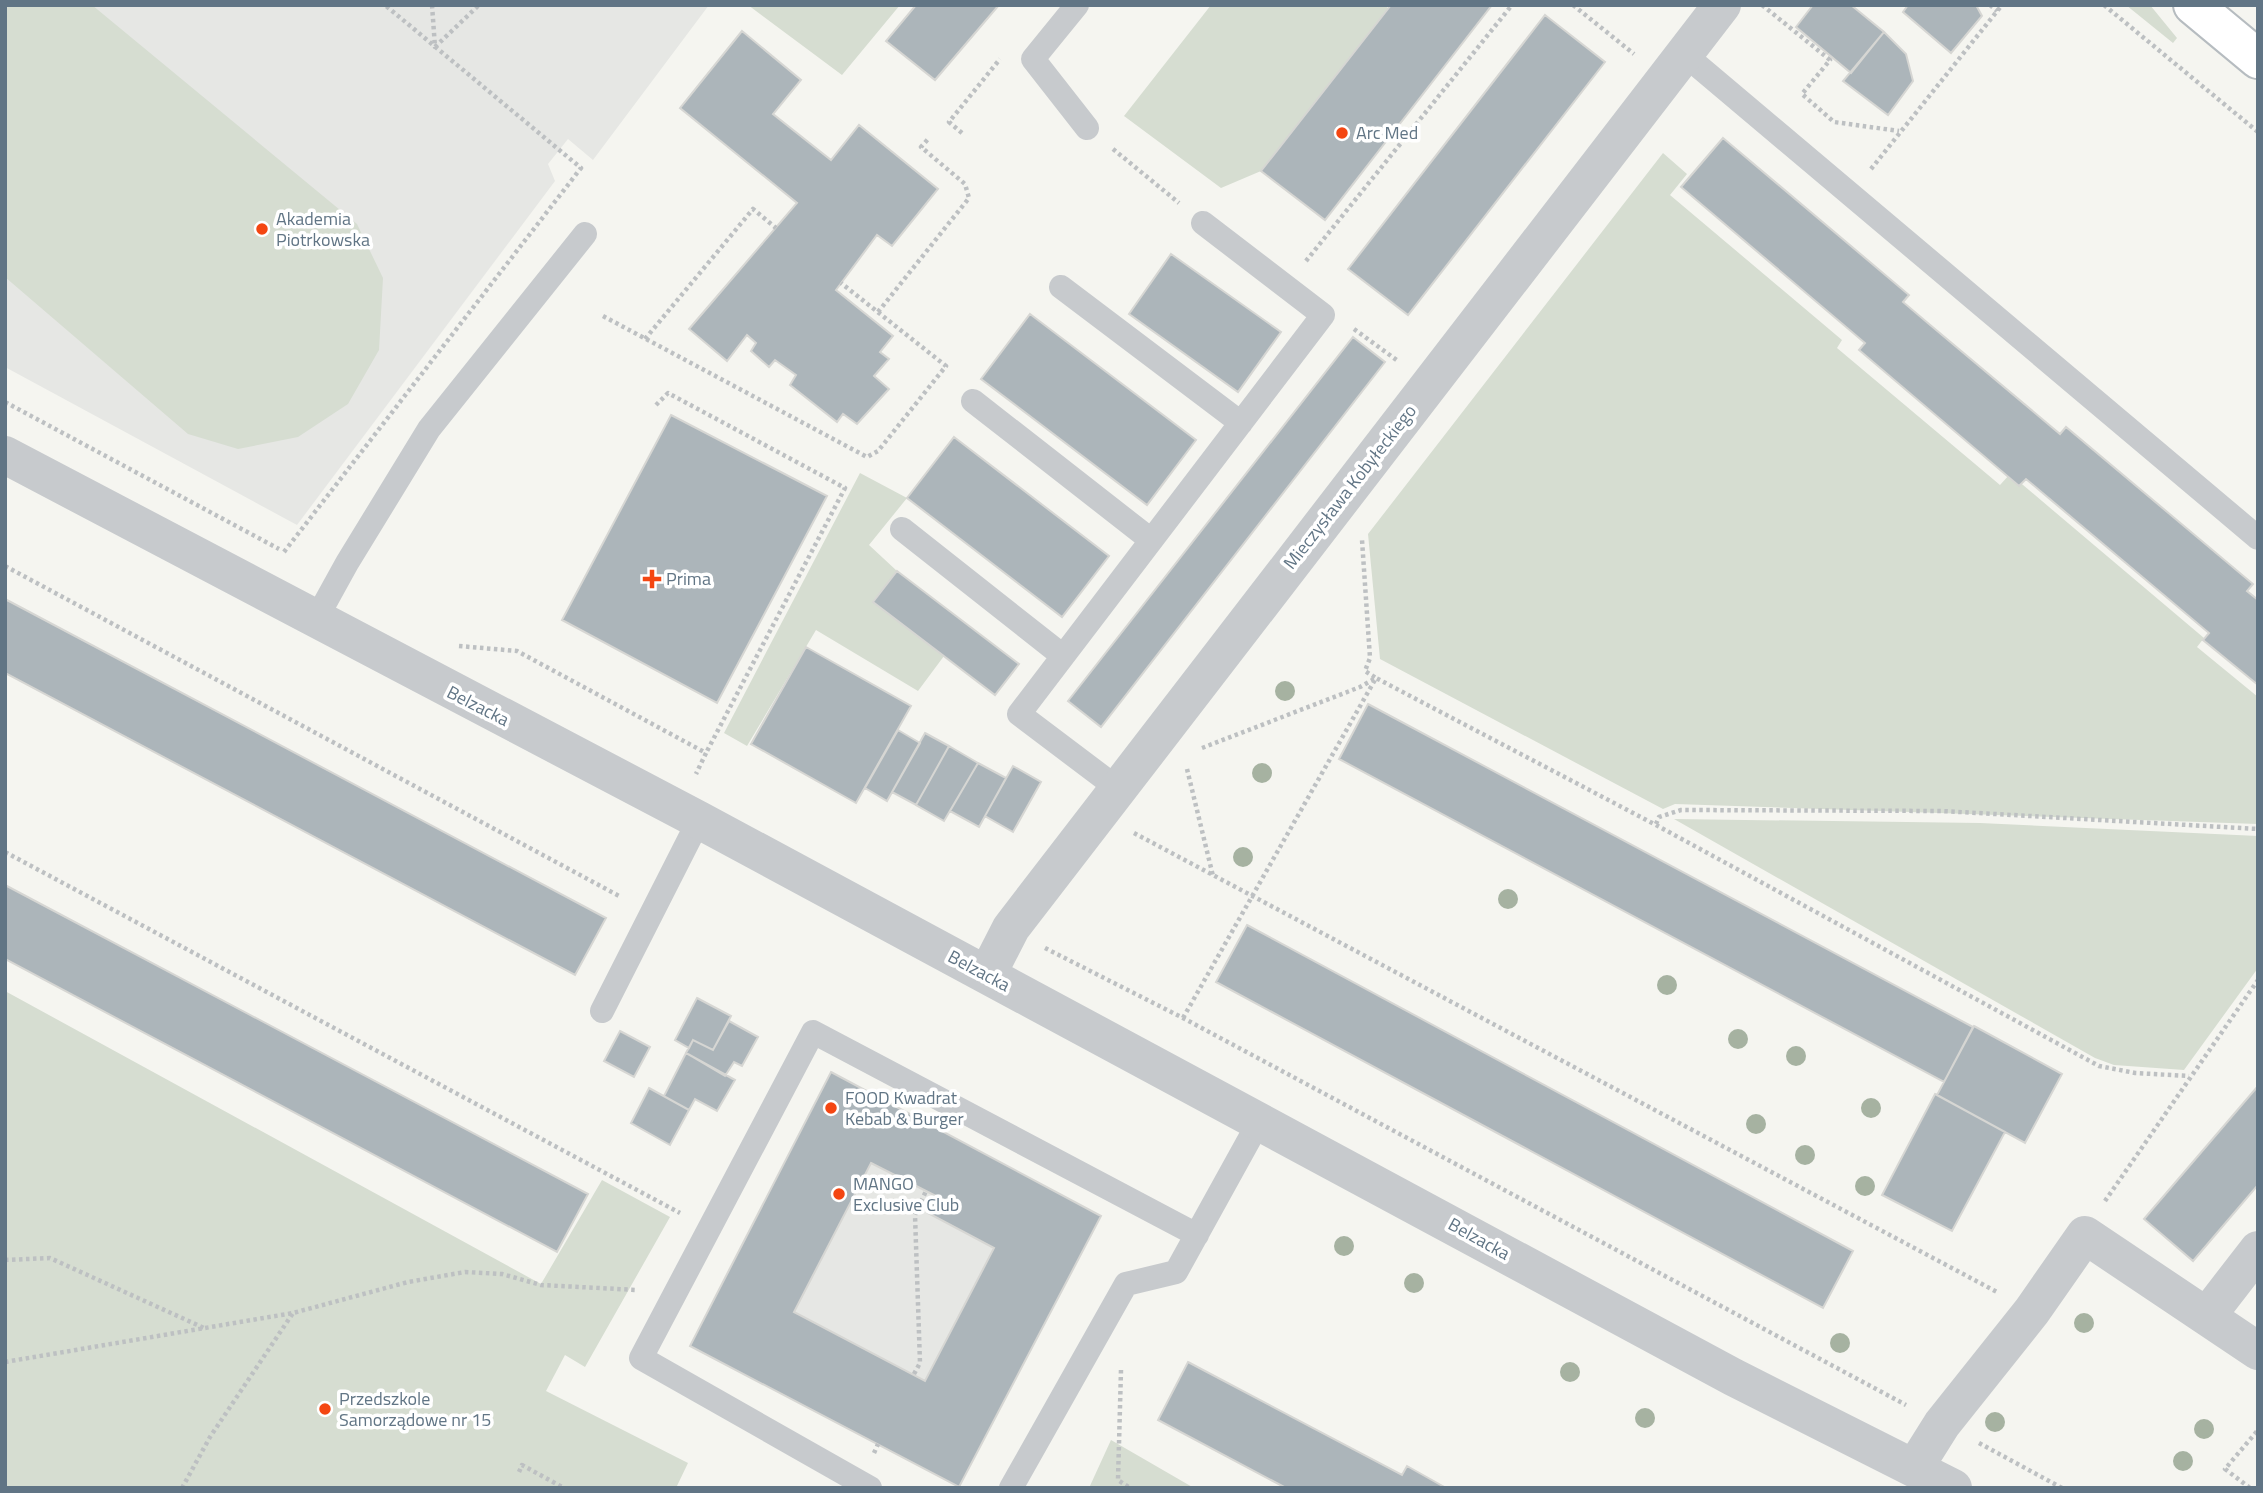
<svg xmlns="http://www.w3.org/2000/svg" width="2263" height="1493" viewBox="0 0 2263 1493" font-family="'Titillium Web',sans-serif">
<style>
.built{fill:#e6e7e4}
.green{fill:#d6ddd1}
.building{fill:#acb5ba;stroke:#d6d6d3;stroke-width:2;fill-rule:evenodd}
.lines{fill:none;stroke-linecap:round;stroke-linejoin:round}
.secondary-casing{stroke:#b6bcc0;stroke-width:42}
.path{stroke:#bdc0c2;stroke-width:4.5;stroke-dasharray:3.5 3.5;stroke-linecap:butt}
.lane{stroke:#c7cacd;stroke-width:24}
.street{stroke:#c7cacd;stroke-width:38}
.secondary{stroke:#fff;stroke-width:38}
.tree{fill:#a6b2a1}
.poi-dot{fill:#f44612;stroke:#fff;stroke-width:2.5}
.labels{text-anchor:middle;stroke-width:7;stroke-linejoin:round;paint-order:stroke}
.poi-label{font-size:18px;fill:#617585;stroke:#fff;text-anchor:start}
.street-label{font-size:18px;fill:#617585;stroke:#fff}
</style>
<rect width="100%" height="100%" fill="#f5f5f0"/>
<path class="built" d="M5,5H709L593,160L568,139L548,164L555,181L297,525L5,367Z
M871,1163L936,1196L928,1213L994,1248L925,1381L794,1312Z"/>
<path class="green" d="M5,5H92L357,224L383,278L379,350L348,404L298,437L238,449L188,434L5,277Z
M748,5H900L842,75Z
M1211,5H1384L1388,8L1261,171L1221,188L1124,116Z
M2126,5H2150L2177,38L2173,43Z
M1663,153L1687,174L1670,195L1842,340L1837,348L2000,485L2010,474L2204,638L2197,647L2258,697V824L1675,804L1663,809L1380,659L1368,534Z
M860,473L907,498L869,545L897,571L873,601L944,656L918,691L816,630L747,746L724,733Z
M1674,819L1980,823L2258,836V968L2184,1070L2114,1065L2095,1058Z
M5,991L541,1284L602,1180L670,1217L585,1367L565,1355L546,1391L688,1463L676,1488H5Z
M1111,1440L1194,1488H1089Z"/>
<path class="building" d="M916,5H999L935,80L886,41Z
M1391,5H1492L1325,220L1261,171Z
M1813,5H1851L1884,32L1851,73L1796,27Z
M1908,5H1976L1982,16L1951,53L1903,12Z
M1545,15L1605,62L1408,315L1348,269Z
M742,31L801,80L773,114L831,160L859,125L938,189L892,246L877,235L836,290L893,336L880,352L889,359L874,376L889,389L857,424L843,414L837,422L790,385L796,375L775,360L769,367L751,351L756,343L747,335L727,361L689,329L797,203L680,108Z
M1884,32L1906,54L1913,81L1888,115L1843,81Z
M1723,138L1909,295L1903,302L1929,324L2060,434L2066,427L2253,584L2247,591L2258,600V685L2203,640L2209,633L2026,479L2019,486L1859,350L1865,343L1681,187Z
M1171,254L1281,332L1238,392L1129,314Z
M1030,314L1196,440L1147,505L981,379Z
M1353,337L1385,362L1101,727L1068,701Z
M671,415L827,496L717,703L562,620Z
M954,437L1109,556L1062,617L907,498Z
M897,571L1019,664L995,695L873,602Z
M5,599L606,918L575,975L5,673Z
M806,647L911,706L856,803L751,744Z
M1368,704L1973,1027L1944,1082L1339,759Z
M898,730L920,743L887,801L865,788Z
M925,733L949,746L916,805L892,792Z
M949,746L978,763L944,821L916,805Z
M978,763L1006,778L979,827L950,811Z
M1013,766L1041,782L1013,832L985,816Z
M5,885L588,1194L557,1252L5,959Z
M1247,925L1853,1251L1823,1308L1216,982Z
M697,998L731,1016L713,1050L693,1040L689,1048L675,1040Z
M729,1021L758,1037L742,1066L734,1062L725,1076L686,1053L693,1040L713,1050Z
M1974,1026L2062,1074L2025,1143L1937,1095Z
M620,1031L650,1047L634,1077L604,1061Z
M686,1053L735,1080L717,1111L695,1099L689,1110L664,1096Z
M831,1072L1101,1216L959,1487L690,1346ZM871,1163L936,1196L928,1213L994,1248L925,1381L794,1312Z
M2258,1086V1185L2193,1261L2144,1219Z
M649,1088L689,1110L670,1145L631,1123Z
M1935,1094L2005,1132L1952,1231L1882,1195Z
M1188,1362L1402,1475L1407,1466L1446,1488H1286L1158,1420Z"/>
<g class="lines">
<defs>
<path id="secondary" d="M2193,5L2258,59"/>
</defs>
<use href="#secondary" class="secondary-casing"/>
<path class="path" d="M432,5L435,47L479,5
M1573,5L1634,54
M1762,5L1830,60L1802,94L1834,122L1899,131
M1990,5L1997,11
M2104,5L2258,132
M962,133L949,122L1000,59
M1113,149L1179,203
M1871,169L2002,5
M1306,261L1512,5
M878,312L969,198L965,184L921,147L929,138
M603,316L867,457L878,451L946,366L841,283
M1354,329L1398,361
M645,339L753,209L776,228
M5,402L279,549
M656,405L668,393L845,488L706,753
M284,552L581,168L385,5
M5,566L621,897
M459,646L517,651L706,753L696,774
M1202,748L1360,687L1376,678L1365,671L1370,658L1362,540
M1187,769L1213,876
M1656,824L1659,817L1681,810L1942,811L2258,829
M1134,833L1997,1292
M5,852L680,1213
M1045,948L1183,1018L1906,1405
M1183,1018L1376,678L1656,825L2099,1066L2135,1073L2189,1076
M2105,1201L2258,980
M5,1260L50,1258L204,1328
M5,1362L293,1313L408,1282L465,1272L502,1274L541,1285L637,1290
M1121,1370L1118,1480L1130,1488
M914,1374L920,1363L915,1215L926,1191
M1979,1443L2062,1488
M874,1453L878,1444
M519,1472L522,1465L564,1488
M182,1488L210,1437L293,1313
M2250,1488L2225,1469L2258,1430"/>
<path class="lane" d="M1077,5L1033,59L1087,128
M1684,54L2258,538
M1061,287L1241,423
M973,401L1151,540
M902,529L1063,656
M315,621L347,563L429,429L585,234
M1117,788L1019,714L1323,315L1203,223
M602,1011L699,820
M870,1488L641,1358L813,1032L1197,1235
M1011,1488L1126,1284L1176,1272L1260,1120"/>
<path class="street" d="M5,455L699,820L1733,1377L1953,1488
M987,975L1011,928L1722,5
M2207,1316L2258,1250
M1915,1467L1942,1424L2032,1311L2085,1235L2258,1351"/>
<use href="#secondary" class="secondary"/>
</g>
<g class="tree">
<circle cx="1285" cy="691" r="10"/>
<circle cx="1262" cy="773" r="10"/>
<circle cx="1243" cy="857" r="10"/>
<circle cx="1508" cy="899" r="10"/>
<circle cx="1667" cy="985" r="10"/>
<circle cx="1738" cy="1039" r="10"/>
<circle cx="1796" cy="1056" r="10"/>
<circle cx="1871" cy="1108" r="10"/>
<circle cx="1756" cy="1124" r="10"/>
<circle cx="1805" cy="1155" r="10"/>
<circle cx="1865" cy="1186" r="10"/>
<circle cx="1344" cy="1246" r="10"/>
<circle cx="1414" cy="1283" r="10"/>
<circle cx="2084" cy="1323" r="10"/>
<circle cx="1840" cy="1343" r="10"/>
<circle cx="1570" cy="1372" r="10"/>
<circle cx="1645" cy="1418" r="10"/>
<circle cx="1995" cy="1422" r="10"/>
<circle cx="2204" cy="1429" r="10"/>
<circle cx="2183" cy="1461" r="10"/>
</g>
<g class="poi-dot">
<circle cx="1342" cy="133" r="7"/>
<circle cx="262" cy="229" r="7"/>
<path d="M648.5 568.5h7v7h7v7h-7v7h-7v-7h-7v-7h7z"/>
<circle cx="831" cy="1108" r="7"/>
<circle cx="839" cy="1194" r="7"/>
<circle cx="325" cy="1409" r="7"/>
</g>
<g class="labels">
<g class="poi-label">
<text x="1356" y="139">Arc Med</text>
<text x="276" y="225">Akademia<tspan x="276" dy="21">Piotrkowska</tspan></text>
<text x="666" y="585">Prima</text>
<text x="845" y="1104">FOOD Kwadrat<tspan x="845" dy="21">Kebab &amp; Burger</tspan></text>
<text x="853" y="1190">MANGO<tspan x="853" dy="21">Exclusive Club</tspan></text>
<text x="339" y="1405">Przedszkole<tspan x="339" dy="21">Samorządowe nr 15</tspan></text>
</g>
<g class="street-label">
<text transform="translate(1350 487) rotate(-52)" y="6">Mieczysława Kobyłeckiego</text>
<text transform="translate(478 706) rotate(27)" y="6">Belzacka</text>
<text transform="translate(979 971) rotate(28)" y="6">Belzacka</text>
<text transform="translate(1479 1239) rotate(29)" y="6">Belzacka</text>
</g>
</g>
<rect width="2263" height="1493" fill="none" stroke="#617585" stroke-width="14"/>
</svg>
